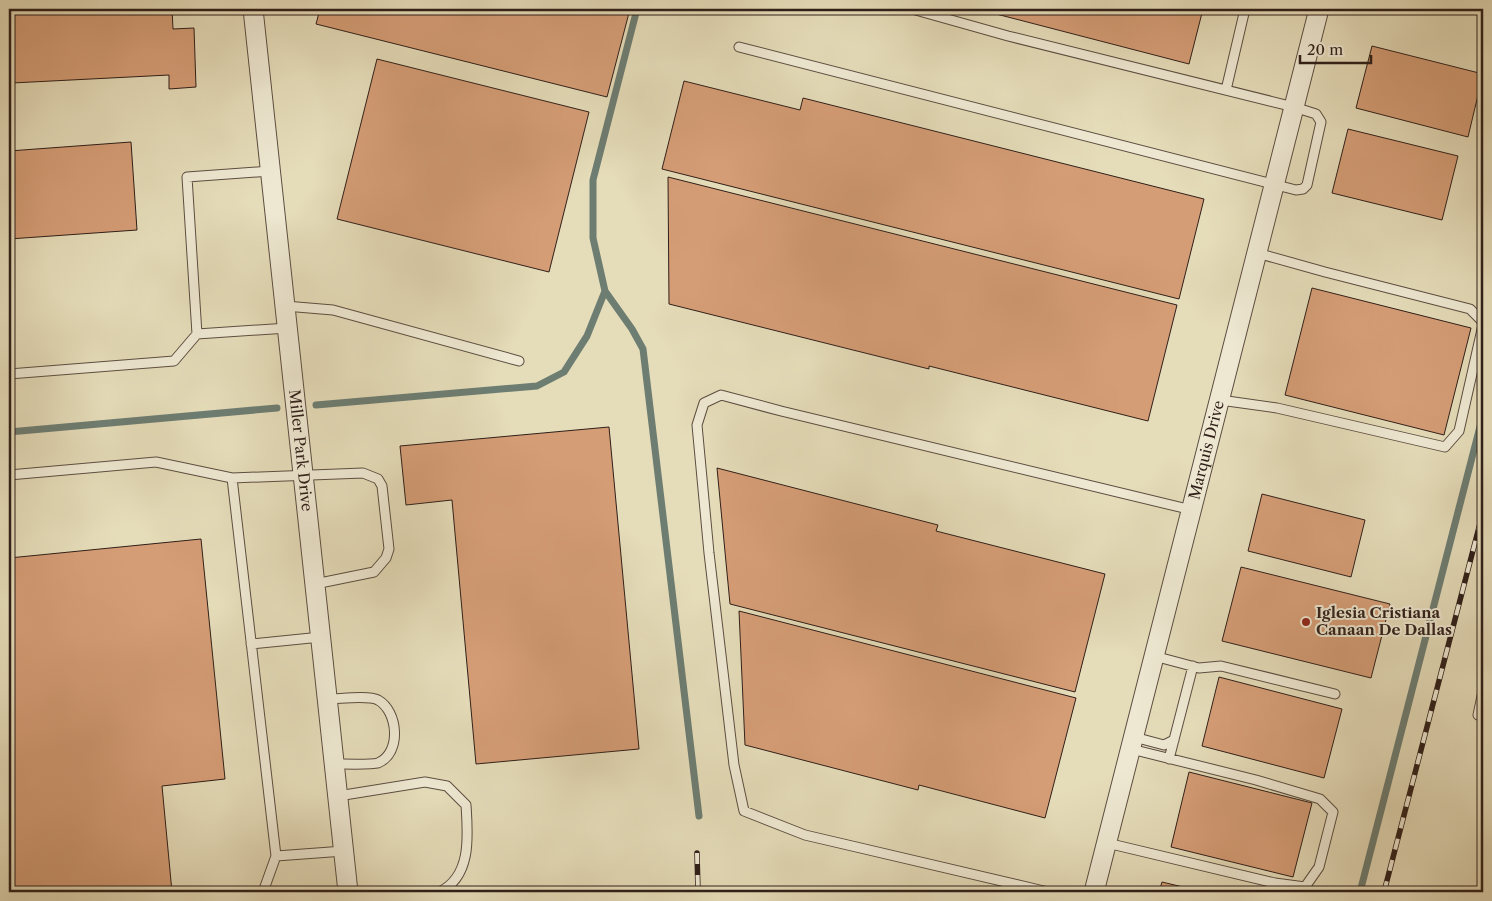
<svg xmlns="http://www.w3.org/2000/svg" width="1492" height="901" viewBox="0 0 1492 901" font-family="'Libre Caslon Text',serif">
<style>
.lines{fill:none;stroke-linecap:round;stroke-linejoin:round}
.stream{stroke:#6d7d72;stroke-width:7}
.building{fill:#d59d76;stroke:#2f1f19}
.service-casing{stroke:#5c4e41;stroke-width:11}
.minor-casing{stroke:#5c4e41;stroke-width:21}
.service{stroke:#eee8d2;stroke-width:9}
.minor{stroke:#eee8d2;stroke-width:19}
.rail-casing{stroke:#2f1f19;stroke-width:5.5}
.rail{stroke:#eee8d2;stroke-width:4;stroke-dasharray:11;stroke-linecap:butt}
.poi-dot{fill:#8f2418;stroke:#eee8d2;stroke-width:2}
.labels{text-anchor:middle;stroke-width:4;stroke-linejoin:round;paint-order:stroke}
.street-label{font-size:15px;fill:#2f1f19;stroke:#eee8d2}
.poi-label{font-size:15px;font-weight:bold;fill:#2f1f19;stroke:#eee8d2;text-anchor:start}
</style>
<rect width="100%" height="100%" fill="#e5dcb9"/>
<filter id="stains"><feTurbulence type="fractalNoise" baseFrequency=".004" numOctaves="4"/><feColorMatrix values="0 0 0 0 .2 0 0 0 0 .09 0 0 0 0 .02 0 0 0 .5 -.17"/></filter>
<radialGradient id="worn" r=".72"><stop offset=".6" stop-color="#630" stop-opacity="0"/><stop offset="1" stop-color="#630" stop-opacity=".3"/></radialGradient>
<g class="lines">
<path class="stream" d="M605,291L632,329L643,349L699,816
M316,405L537,386L564,372L587,336L605,291L593,238V180L637,9
M9,432L277,408
M1360,892L1483,415"/>
</g>
<path class="building" d="M9,9H172L173,29L194,28L196,87L169,89V75L12,83L13,107H9Z
M320,9H630L607,97L316,24Z
M977,9H1203L1189,64Z
M1372,46L1483,74L1468,137L1356,108Z
M377,59L589,112L549,272L337,219Z
M684,81L800,110L803,98L1204,199L1179,299L662,169Z
M1348,129L1458,156L1442,220L1332,193Z
M131,142L137,230L9,239V151Z
M668,177L1177,305L1148,421L929,366V369L669,304Z
M1312,288L1471,328L1444,435L1285,395Z
M609,427L639,749L476,764L452,500L406,505L400,446Z
M717,468L938,525L936,531L1105,574L1075,692L730,604Z
M1262,494L1365,520L1351,577L1248,551Z
M201,539L225,779L162,786L172,892H9V558Z
M1241,567L1390,604L1371,678L1222,641Z
M739,611L1076,698L1045,818L919,785L918,790L745,745Z
M1219,677L1342,709L1324,778L1202,746Z
M1189,772L1312,803L1293,877L1171,847Z
M1162,882L1204,892H1159Z"/>
<g class="lines">
<defs>
<path id="service" d="M739,47L1296,190L1303,189L1307,185L1321,122L1316,114L1294,107L1008,36L912,9
M1226,90L1245,9
M1257,253L1325,272L1470,309L1483,322
M285,306L333,310L519,361
M197,334L187,177L270,171
M9,374L174,361L197,334L288,328
M1220,400L1277,408L1445,447L1459,431L1483,325
M9,475L156,462L232,478
M315,584L374,572L386,558L389,549L382,486L378,479L363,473L232,478L276,856L344,851
M251,644L321,637
M1154,656L1199,668L1221,666L1335,694
M1483,691L1478,715L1483,716
M328,699C340,699 368,695 378,700C398,711 402,753 378,763C371,765 344,764 335,764
M1134,737L1164,745L1174,740
M1169,759L1193,666
M338,796L425,782L447,786L466,805C468,835 472,877 439,892
M1107,843L1275,883L1305,887L1319,867L1333,812L1320,799L1256,780L1131,749
M263,892L276,856
M1048,892L805,835L744,811L734,765L709,553L697,425L704,403L721,395L781,411L1192,510"/>
<g id="minor">
<path id="s1" d="M253,9L348,892"/>
<path id="s2" d="M1094,892L1319,9"/>
</g>
</defs>
<use href="#service" class="service-casing"/>
<use href="#minor" class="minor-casing"/>
<use href="#service" class="service"/>
<use href="#minor" class="minor"/>
<defs>
<path id="rail" d="M697,853L698,892
M1384,892L1483,512"/>
</defs>
<use href="#rail" class="rail-casing"/>
<use href="#rail" class="rail"/>
</g>
<circle class="poi-dot" cx="1306" cy="622" r="5"/>
<g class="labels">
<g class="street-label">
<text dy="5" stroke="none"><textPath href="#s1" startOffset="444">Miller Park Drive</textPath></text>
<text dy="5" stroke="none"><textPath href="#s2" startOffset="456">Marquis Drive</textPath></text>
</g>
<g class="poi-label">
<text x="1316" y="618">Iglesia Cristiana<tspan x="1316" dy="17">Canaan De Dallas</tspan></text>
</g>
</g>
<rect width="1492" height="901" fill="none" stroke="#e5dcb9" stroke-width="30"/>
<rect x="10" y="10" width="1472" height="881" fill="none" stroke="#2f1f19" stroke-width="2.5"/>
<rect x="15" y="15" width="1462" height="871" fill="none" stroke="#2f1f19"/>
<path d="M1300 55v8h71v-8" fill="none" stroke="#2f1f19" stroke-width="2.5"/>
<text x="1307" y="55" font-size="15" fill="#2f1f19" stroke="#eee8d2" stroke-width="4" paint-order="stroke">20 m</text>
<rect width="100%" height="100%" filter="url(#stains)"/>
<rect width="100%" height="100%" fill="url(#worn)"/>
</svg>
